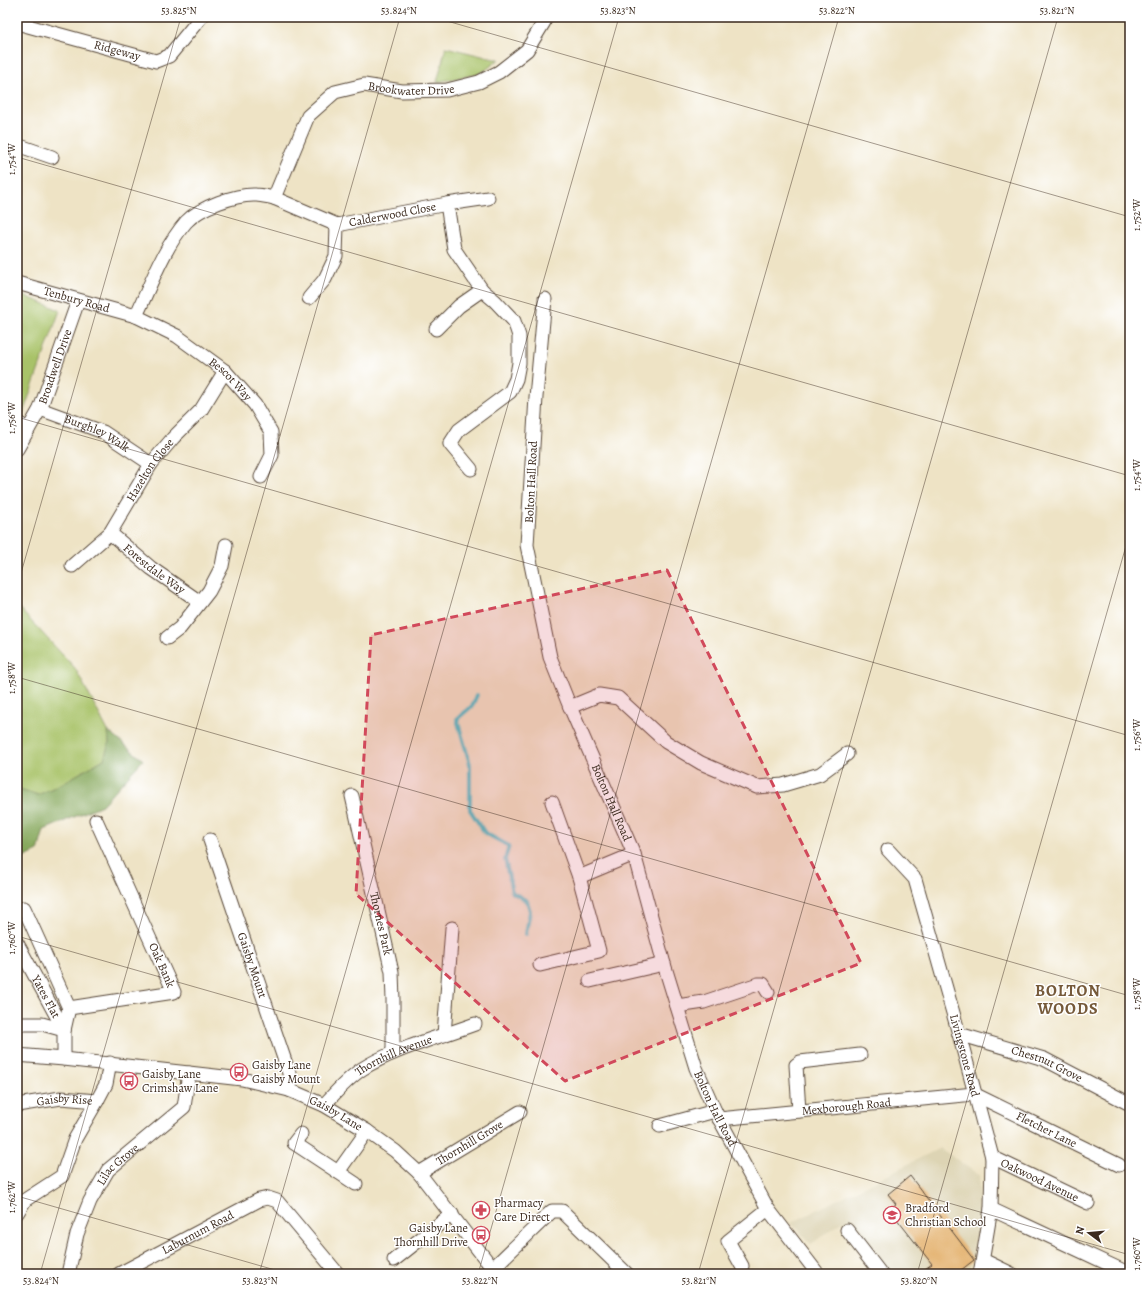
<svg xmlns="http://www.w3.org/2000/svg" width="1147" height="1291" viewBox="0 0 1147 1291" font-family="Alegreya,serif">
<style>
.built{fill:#ddd4b4}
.green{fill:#a8c268;stroke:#727643}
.forest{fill:#86a85c;stroke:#60693d}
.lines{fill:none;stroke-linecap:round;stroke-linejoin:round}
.stream{stroke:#53c1c8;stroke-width:4}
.building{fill:#e4b26f}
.minor-casing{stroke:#564637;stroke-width:15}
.minor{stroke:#fff;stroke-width:13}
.marked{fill:#d1495b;fill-opacity:0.2;stroke:#d1495b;stroke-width:3;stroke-dasharray:8 5;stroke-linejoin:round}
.ticks{fill:none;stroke:#3b2a1e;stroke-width:1;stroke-opacity:0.45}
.labels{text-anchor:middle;stroke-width:3;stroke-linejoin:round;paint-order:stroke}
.street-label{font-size:12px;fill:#3b2a1e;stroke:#fff}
.poi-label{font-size:12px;fill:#3b2a1e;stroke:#fff;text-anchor:start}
.district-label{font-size:16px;font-weight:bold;letter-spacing:1px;fill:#765a3a;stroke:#fff}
.neatline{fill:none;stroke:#3b2a1e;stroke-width:1.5}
.ticks-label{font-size:10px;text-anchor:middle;fill:#3b2a1e}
</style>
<rect width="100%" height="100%" fill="#fff"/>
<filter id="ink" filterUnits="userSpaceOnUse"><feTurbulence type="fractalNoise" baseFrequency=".025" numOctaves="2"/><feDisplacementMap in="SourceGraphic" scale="8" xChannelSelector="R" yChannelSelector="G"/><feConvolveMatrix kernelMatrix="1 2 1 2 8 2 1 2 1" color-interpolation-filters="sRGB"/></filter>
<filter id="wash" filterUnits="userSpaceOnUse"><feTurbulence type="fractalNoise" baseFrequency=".012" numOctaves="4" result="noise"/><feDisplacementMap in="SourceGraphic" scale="16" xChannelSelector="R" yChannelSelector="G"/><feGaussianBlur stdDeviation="0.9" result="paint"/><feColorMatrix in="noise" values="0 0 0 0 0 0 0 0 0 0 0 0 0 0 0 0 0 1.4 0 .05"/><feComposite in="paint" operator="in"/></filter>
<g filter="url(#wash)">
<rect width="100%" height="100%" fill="#eee3c5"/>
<path class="built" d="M940,1148L979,1175L980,1210L969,1274H885L844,1221L811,1244L791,1223Z"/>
<path class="green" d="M446,47L494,59H499L487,69L478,74L437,82Z
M17,293L60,310L23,413L17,410Z
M17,606L75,668L108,731L109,743L104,759L63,783L38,795L17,788Z"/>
<path class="forest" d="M108,731L143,760L102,805L44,830L38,851L17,861V788L38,795L63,783L104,759L109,743Z"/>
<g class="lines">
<path class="stream" d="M477,695L472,706L457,719L470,764V810L485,833L509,846L505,859L512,892L527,901L530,911L526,934"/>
</g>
<g id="blocks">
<path class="building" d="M910,1176L974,1260L956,1274H929L925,1269L932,1264L889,1209L896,1204L888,1194Z"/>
</g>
</g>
<g filter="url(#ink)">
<use href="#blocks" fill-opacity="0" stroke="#564637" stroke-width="1"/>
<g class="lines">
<defs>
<g id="minor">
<path id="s1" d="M17,23L156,61L169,56L201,17"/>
<path d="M17,145L52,157"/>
<path id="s2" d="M274,198L337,225L447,204L488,198"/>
<path d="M447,204L454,249L482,290L495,301L514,321L519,336V363L516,379L510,392L459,430L450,444L471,469"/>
<path id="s3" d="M17,283L136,316L177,336L225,371L255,405L271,432L272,455L261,477"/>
<path d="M309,298L325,279L336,256L337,225"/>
<path id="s4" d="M545,299L536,397L527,545L550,657L570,707L634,854L664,964L696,1068L715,1111L768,1209L818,1274"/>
<path id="s5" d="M136,316C151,284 163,249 186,222C200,207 236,194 256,195C262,195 268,197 274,198L308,116L335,92L364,85L402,91L447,90L479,82L499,72L527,50L544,22L545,17"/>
<path d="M436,329L459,306L482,290"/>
<path id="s6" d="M40,409L103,432L151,464"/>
<path d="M17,422L28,430"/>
<path id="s7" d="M17,449L40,409L78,301"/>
<path id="s8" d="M110,533L151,568L200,602"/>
<path id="s9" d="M72,566L110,533L151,464L173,438L201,410L225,371"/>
<path d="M167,638L180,628L209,591L222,566L226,545"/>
<path d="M570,707L599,695L618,698L666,742L701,763L757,787L783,785L820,774L847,754"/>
<path id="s10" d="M352,796L392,972L393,1000V1053"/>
<path id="s11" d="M210,840L289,1073V1090"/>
<path id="s12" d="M888,850L915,879L959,1034L992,1157L991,1209L980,1274"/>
<path d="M579,877L634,854"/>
<path d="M24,908L69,1008"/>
<path id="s13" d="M17,943L64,1030"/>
<path d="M540,965L599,951L579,877L552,802"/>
<path d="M590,981L664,964"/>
<path d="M677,1006L704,1002L758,984H763L768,992"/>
<path d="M17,1024H42L64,1030V1059"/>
<path d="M64,1030L69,1008L174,992L96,820"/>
<path id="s14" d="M959,1034L1044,1059L1130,1104"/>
<path d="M444,1035L452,928"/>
<path id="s15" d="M17,1055L64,1059L242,1079L289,1090L324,1105L367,1131L395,1151L419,1173L497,1274"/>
<path id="s16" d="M17,1105L61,1098L97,1101L106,1084L110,1063"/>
<path id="s17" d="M324,1105C336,1092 347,1079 362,1069C393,1049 440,1037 475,1024"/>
<path d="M799,1111L796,1065L800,1062L860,1055"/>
<path id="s18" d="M719,1119L974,1094L1119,1165"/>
<path d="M660,1126L715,1111"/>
<path d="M301,1134L294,1143L338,1172L367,1131"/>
<path id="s19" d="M992,1157L1088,1203"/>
<path d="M338,1172L356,1184"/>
<path id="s20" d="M419,1173L520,1112"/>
<path d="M991,1209L1130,1274"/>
<path d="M17,1213L25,1200L62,1176L75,1139L97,1101"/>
<path d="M847,1230L881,1274"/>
<path d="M394,1260L452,1214"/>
<path d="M983,1260L1012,1274"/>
<path d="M742,1266L728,1241L768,1209"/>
<path d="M493,1268L552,1211H562L627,1274"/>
<path id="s21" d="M68,1274L77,1234L90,1201L108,1170L184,1107L189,1073"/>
<path id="s22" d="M119,1274L259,1200L268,1198L277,1201L338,1274"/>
</g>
</defs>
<use href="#minor" class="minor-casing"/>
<use href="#minor" class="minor"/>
</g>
</g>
<path class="marked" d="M667,570L861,963L565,1081L356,894L371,635Z"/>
<path class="ticks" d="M433,17L1130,217M17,157L1130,476M17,417L1130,736M17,587L181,17M17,677L1130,996M17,936L1130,1255M17,1196L289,1274M40,1274L400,17M259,1274L619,17M478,1274L839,17M698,1274L1058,17M917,1274L1130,532"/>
<defs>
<symbol id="bus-ring" viewBox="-11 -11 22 22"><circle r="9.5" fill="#fff" stroke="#d1495b" stroke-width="1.5"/><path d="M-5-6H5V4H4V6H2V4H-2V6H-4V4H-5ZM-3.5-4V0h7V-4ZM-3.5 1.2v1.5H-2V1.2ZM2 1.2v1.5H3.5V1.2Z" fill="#d1495b"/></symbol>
<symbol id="pharmacy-ring" viewBox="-11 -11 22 22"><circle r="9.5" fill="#fff" stroke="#d1495b" stroke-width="1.5"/><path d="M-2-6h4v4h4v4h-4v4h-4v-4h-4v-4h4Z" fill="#d1495b"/></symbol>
<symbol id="school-ring" viewBox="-11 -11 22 22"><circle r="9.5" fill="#fff" stroke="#d1495b" stroke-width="1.5"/><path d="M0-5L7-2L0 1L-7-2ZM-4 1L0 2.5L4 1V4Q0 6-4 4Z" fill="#d1495b"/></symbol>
</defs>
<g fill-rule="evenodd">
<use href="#bus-ring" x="229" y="1062" width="20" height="20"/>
<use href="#bus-ring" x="119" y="1071" width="20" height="20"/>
<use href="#pharmacy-ring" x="471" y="1200" width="20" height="20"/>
<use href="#school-ring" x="882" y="1205" width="20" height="20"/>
<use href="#bus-ring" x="471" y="1225" width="20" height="20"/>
</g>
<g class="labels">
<g class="street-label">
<text dy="4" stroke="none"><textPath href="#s1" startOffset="104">Ridgeway</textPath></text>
<text dy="4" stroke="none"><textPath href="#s5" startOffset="404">Brookwater Drive</textPath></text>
<text dy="4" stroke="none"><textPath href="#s2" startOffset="125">Calderwood Close</textPath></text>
<text dy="4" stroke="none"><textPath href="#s3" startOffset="62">Tenbury Road</textPath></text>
<text dy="4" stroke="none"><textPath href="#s7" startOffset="91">Broadwell Drive</textPath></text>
<text dy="4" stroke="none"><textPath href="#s3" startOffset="238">Bescot Way</textPath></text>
<text dy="4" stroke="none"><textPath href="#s6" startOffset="62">Burghley Walk</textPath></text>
<text dy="4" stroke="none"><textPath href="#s9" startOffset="125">Hazelton Close</textPath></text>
<text transform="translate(531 482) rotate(-87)" y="4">Bolton Hall Road</text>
<text dy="4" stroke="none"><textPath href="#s8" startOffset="57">Forestdale Way</textPath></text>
<text dy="4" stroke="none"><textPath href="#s4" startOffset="519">Bolton Hall Road</textPath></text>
<text dy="4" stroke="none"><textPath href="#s10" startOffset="131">Thornes Park</textPath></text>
<text transform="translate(162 965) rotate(66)" y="4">Oak Bank</text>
<text dy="4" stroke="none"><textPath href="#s11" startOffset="132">Gaisby Mount</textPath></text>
<text dy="4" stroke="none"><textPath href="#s13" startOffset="61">Yates Flat</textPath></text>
<text dy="4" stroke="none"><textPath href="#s12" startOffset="223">Livingstone Road</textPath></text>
<text dy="4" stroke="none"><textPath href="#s17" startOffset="87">Thornhill Avenue</textPath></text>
<text dy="4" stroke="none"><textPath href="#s14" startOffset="93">Chestnut Grove</textPath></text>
<text dy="4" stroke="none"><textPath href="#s16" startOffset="48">Gaisby Rise</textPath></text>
<text dy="4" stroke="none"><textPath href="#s18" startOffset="128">Mexborough Road</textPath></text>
<text dy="4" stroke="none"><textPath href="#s4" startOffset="843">Bolton Hall Road</textPath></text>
<text dy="4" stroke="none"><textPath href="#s15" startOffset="327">Gaisby Lane</textPath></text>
<text dy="4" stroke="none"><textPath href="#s18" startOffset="337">Fletcher Lane</textPath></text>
<text dy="4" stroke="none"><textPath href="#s20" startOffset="59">Thornhill Grove</textPath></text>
<text dy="4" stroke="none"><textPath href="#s21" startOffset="123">Lilac Grove</textPath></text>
<text dy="4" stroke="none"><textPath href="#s19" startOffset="53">Oakwood Avenue</textPath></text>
<text dy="4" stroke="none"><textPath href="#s22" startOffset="89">Laburnum Road</textPath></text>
</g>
<g class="poi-label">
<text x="252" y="1069">Gaisby Lane<tspan x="252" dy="14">Gaisby Mount</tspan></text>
<text x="142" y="1078">Gaisby Lane<tspan x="142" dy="14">Crimshaw Lane</tspan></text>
<text x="494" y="1207">Pharmacy<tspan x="494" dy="14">Care Direct</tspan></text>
<text x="905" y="1212">Bradford<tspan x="905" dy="14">Christian School</tspan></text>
<text x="468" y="1232" text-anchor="end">Gaisby Lane<tspan x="468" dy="14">Thornhill Drive</tspan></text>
</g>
<g class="district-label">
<text x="1068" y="996">BOLTON<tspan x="1068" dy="18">WOODS</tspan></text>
</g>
</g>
<rect width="1147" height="1291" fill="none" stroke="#fff" stroke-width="44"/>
<g transform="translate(1089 1233) rotate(286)" stroke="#ffffff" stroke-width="3" paint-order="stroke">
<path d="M0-3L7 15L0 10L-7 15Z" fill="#3b2a1e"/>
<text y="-6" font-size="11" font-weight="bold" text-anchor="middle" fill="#3b2a1e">N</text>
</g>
<rect x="22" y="22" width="1103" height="1247" class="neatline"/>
<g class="ticks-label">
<text x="179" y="14">53.825°N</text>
<text x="399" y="14">53.824°N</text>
<text x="618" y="14">53.823°N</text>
<text x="837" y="14">53.822°N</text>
<text x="1057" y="14">53.821°N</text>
<text transform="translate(11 159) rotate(-90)" y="4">1.754°W</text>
<text transform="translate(1136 215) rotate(-90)" y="4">1.752°W</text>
<text transform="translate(11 418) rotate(-90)" y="4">1.756°W</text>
<text transform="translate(1136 475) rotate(-90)" y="4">1.754°W</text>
<text transform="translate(11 678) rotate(-90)" y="4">1.758°W</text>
<text transform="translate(1136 735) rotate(-90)" y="4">1.756°W</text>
<text transform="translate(11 938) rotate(-90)" y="4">1.760°W</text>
<text transform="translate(1136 994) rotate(-90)" y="4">1.758°W</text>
<text transform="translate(11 1197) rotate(-90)" y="4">1.762°W</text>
<text transform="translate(1136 1254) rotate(-90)" y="4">1.760°W</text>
<text x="41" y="1284">53.824°N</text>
<text x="260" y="1284">53.823°N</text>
<text x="480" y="1284">53.822°N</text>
<text x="699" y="1284">53.821°N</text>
<text x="919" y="1284">53.820°N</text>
</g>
</svg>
